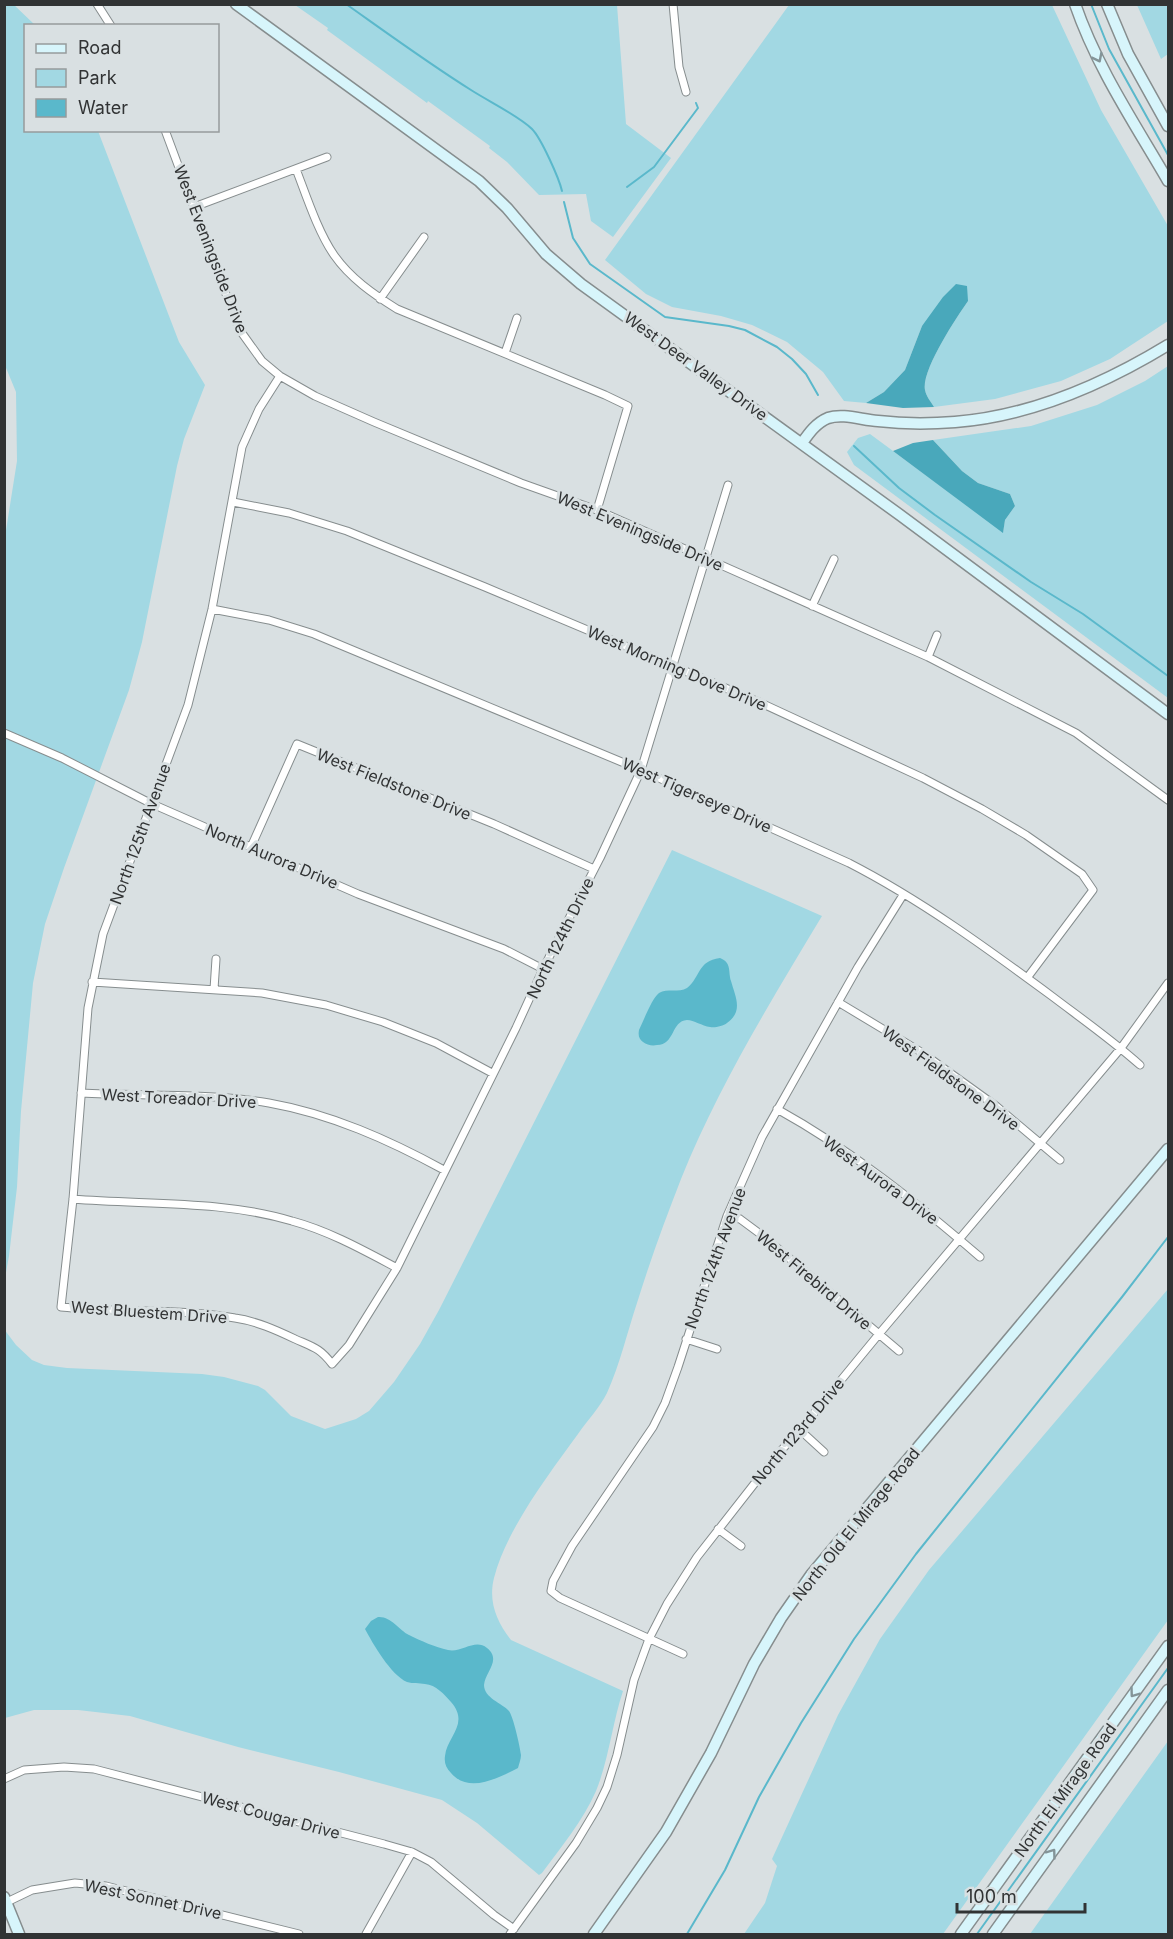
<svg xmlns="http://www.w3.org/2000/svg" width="1173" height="1939" viewBox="0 0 1173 1939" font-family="Inter,sans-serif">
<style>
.green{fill:#a2d8e3}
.forest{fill:#49a8bb}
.water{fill:#5ab8cb}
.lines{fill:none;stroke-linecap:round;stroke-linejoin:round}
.stream{stroke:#5ab8cb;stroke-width:2}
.street-casing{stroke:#868d8e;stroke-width:9}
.secondary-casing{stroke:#868d8e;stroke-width:13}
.street{stroke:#fff;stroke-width:7}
.secondary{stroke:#d7f5fb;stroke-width:10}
.oneway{stroke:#849498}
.labels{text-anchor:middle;stroke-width:6;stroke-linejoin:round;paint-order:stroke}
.street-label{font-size:16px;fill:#313334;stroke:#d9e0e2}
</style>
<rect width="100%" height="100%" fill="#d9e0e2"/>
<path class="green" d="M13,4L35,25L26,26V130L98,131L179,342L205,385L184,439L177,466L142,642L129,690L64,868L45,924L33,983L21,1111L17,1187L9,1256L5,1278L4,543L17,461L16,392L4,363V5Z
M295,5H617L626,124L671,158L613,237L591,221L586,194L539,195L507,162L489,148L490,146L428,101L427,103L327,30L328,28Z
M789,5H1052L1101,110L1168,226V321L1110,359L1061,381L995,399L934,407C931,402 926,396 925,390C921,371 956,318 968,301L922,326L905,370L884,392L866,403L844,401L823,372L787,342L752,325L721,316L672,307L646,294L605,260Z
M1137,5H1168V54L1161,59Z
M1168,366V698L854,465L847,452L858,438L870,434L1003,532L1005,520L1015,506L1010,494L978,483L962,471L933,440L1031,426L1097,405L1145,381Z
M672,850L822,916C771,1001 718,1087 681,1179C665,1220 650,1261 637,1303C627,1333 620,1364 607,1393C600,1407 587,1421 578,1434C549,1474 506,1530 494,1578C488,1602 497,1622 511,1640L623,1691C612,1724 609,1759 596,1791C583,1821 561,1847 542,1873L539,1875L477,1823L442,1800L339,1772L238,1747L130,1716L78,1710H34L5,1718L4,1329L16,1345L32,1360L44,1365L67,1368L202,1374L224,1377L258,1386L265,1390L291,1416L325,1429L356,1419L369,1411L394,1382L420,1344L439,1310Z
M1168,1289V1620L943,1934H744L765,1903L777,1866L772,1859L838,1715L880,1639L929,1570Z
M1168,1741V1934H1030Z"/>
<path class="forest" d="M956,284L967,286L968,301C956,318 921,371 925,390C926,396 931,402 934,407L903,408L866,403L884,392L905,370L922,326L943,297Z
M933,440L962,471L978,483L1010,494L1015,506L1005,520L1003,533L893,451L913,443Z"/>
<path class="water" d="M720,958C732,963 728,971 731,981C735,996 744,1011 727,1023C723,1026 715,1028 710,1027C702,1026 694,1020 687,1020C671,1021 675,1045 657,1045C652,1046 647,1045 643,1042C639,1039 638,1036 639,1030C643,1022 652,998 659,993C667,988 679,993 687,988C701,977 697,961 720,958Z
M378,1617C391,1616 399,1630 409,1635C421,1641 435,1647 448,1650C462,1653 475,1638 487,1648C502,1660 485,1672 484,1685C484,1698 502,1703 509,1711C513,1716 520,1746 521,1755C521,1759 519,1764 518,1768C498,1778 469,1794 451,1773C446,1768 444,1763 445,1756C447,1736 470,1724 451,1702C444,1694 436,1685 425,1684C419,1683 413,1684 407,1682C391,1675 373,1644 365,1629L371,1621Z"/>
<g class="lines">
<path class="stream" d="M346,4C387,33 428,63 471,90C488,101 519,116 532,129C541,138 559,178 562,191
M1091,4L1109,49L1168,155
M627,187L654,167L698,108L696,103
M564,202L573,238L590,264L665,317L729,326L745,330L777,347L792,359L806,374L818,395
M854,446L899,488L935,515L1031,582L1083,614L1168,676
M687,1934L725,1870L759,1797L801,1723L854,1639L916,1554L1122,1297L1168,1237
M977,1934L1168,1668"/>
<defs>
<path id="street" d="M97,4L111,26
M673,4L679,67L686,92
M165,130L239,329L262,361L280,376L315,396L374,422L521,483L597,510L928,657L1076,733L1168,800
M296,169C306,195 318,232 334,255C350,278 373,294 397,309L605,395L628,406L597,510
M194,207L327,157
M380,299L424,237
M505,353L517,318
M280,376L259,409L242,447L212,609L188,705L103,934L88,1008L73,1199L61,1307C119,1313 178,1308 235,1318C256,1321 276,1330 295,1339C313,1347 320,1348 332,1364L349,1345L397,1268L516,1028L543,969L600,858L641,770L728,485
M233,502L289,513L347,531L485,587L761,703L923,778L982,809L1026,835L1082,874L1093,890L1027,978
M812,606L834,559
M212,609L269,620L314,634L641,770L849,863C921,900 988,949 1053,997C1082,1019 1112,1040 1140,1065
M928,657L937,635
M4,733L62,758L150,803L358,894L504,949L543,969
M251,847L297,744L494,824L594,869
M92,982L262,993L326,1005L383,1022L436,1043L492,1073
M214,989L216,959
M838,1002L921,1052L996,1106L1060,1160
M81,1093C143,1096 207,1093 269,1103C331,1114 389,1140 444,1170
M777,1109C851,1150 916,1202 980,1257
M73,1199C146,1205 222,1200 292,1221C329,1231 363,1250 397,1268
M727,1216L740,1219L763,1236L899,1351
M686,1339L717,1349
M800,1430L824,1452
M718,1529L741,1546
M683,1654L560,1598L551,1591L553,1581L572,1546L653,1427L665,1403L678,1367L727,1216L762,1137L858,967L903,895
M4,1779L24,1770L64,1767L94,1769L384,1844L412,1852L431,1862L494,1915L514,1929
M7,1902L32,1890L75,1883L106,1886L299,1934
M366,1934L412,1852
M510,1934L576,1843L597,1808L607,1787L617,1755L634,1680L649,1639L667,1604L697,1557L776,1456L800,1430L879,1334L1121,1048L1168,983"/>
<path id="secondary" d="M236,4L479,181L507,208L546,254L581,284L900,515L1168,714
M1075,4C1097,68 1135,124 1168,181
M1107,4L1128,54L1168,126
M802,443C809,433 816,423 828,418C843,413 862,420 878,421C903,424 930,424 955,422C1032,416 1104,384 1168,345
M4,1897L19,1934
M594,1934L666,1832L711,1753L754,1664L781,1618L811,1575L1168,1149
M961,1934L1168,1646
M993,1934L1168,1690"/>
</defs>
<use href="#street" class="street-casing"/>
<use href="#secondary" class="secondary-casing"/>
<use href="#street" class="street"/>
<use href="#secondary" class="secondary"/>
</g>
<defs><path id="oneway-chevron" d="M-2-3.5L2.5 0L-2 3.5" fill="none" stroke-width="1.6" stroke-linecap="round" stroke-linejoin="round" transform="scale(1.5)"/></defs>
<g class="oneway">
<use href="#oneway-chevron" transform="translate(1098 58) rotate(63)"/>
<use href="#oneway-chevron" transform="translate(1134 1693) rotate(126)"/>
<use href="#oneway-chevron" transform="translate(1052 1853) rotate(-54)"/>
</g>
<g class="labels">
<g class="street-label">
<text transform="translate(211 249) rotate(69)" y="6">West Eveningside Drive</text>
<text transform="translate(696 366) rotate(36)" y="6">West Deer Valley Drive</text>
<text transform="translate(640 531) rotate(23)" y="6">West Eveningside Drive</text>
<text transform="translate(677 668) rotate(23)" y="6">West Morning Dove Drive</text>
<text transform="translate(394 784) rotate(22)" y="6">West Fieldstone Drive</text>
<text transform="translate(697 795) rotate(24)" y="6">West Tigerseye Drive</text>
<text transform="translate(140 834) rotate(-70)" y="6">North 125th Avenue</text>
<text transform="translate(272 856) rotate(23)" y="6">North Aurora Drive</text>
<text transform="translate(560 938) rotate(-64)" y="6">North 124th Drive</text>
<text transform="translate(951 1078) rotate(36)" y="6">West Fieldstone Drive</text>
<text transform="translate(179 1098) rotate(3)" y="6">West Toreador Drive</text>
<text transform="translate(881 1180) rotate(36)" y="6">West Aurora Drive</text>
<text transform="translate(715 1258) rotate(-70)" y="6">North 124th Avenue</text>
<text transform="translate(814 1280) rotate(40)" y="6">West Firebird Drive</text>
<text transform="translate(149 1312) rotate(4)" y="6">West Bluestem Drive</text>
<text transform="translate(798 1431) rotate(-50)" y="6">North 123rd Drive</text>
<text transform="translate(856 1524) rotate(-51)" y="6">North Old El Mirage Road</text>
<text transform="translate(1065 1790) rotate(-54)" y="6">North El Mirage Road</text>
<text transform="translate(271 1815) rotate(15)" y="6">West Cougar Drive</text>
<text transform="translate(153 1899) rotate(12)" y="6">West Sonnet Drive</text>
</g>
</g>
<rect width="1173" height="1939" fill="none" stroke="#313334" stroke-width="12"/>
<rect x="24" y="24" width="195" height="108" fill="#d9e0e2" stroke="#969b9c" stroke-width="1.5"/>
<rect x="36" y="44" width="30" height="9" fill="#d7f5fb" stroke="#969b9c" stroke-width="1.5"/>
<text x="78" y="54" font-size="18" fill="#313334">Road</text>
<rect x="36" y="69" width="30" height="18" fill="#a2d8e3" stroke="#969b9c" stroke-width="1.5"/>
<text x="78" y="84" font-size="18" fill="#313334">Park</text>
<rect x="36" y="99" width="30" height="18" fill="#5ab8cb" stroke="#969b9c" stroke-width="1.5"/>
<text x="78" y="114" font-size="18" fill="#313334">Water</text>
<path d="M957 1903v9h128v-9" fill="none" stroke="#313334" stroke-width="3"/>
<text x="966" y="1903" font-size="18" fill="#313334" stroke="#d9e0e2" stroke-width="4.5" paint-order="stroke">100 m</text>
</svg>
